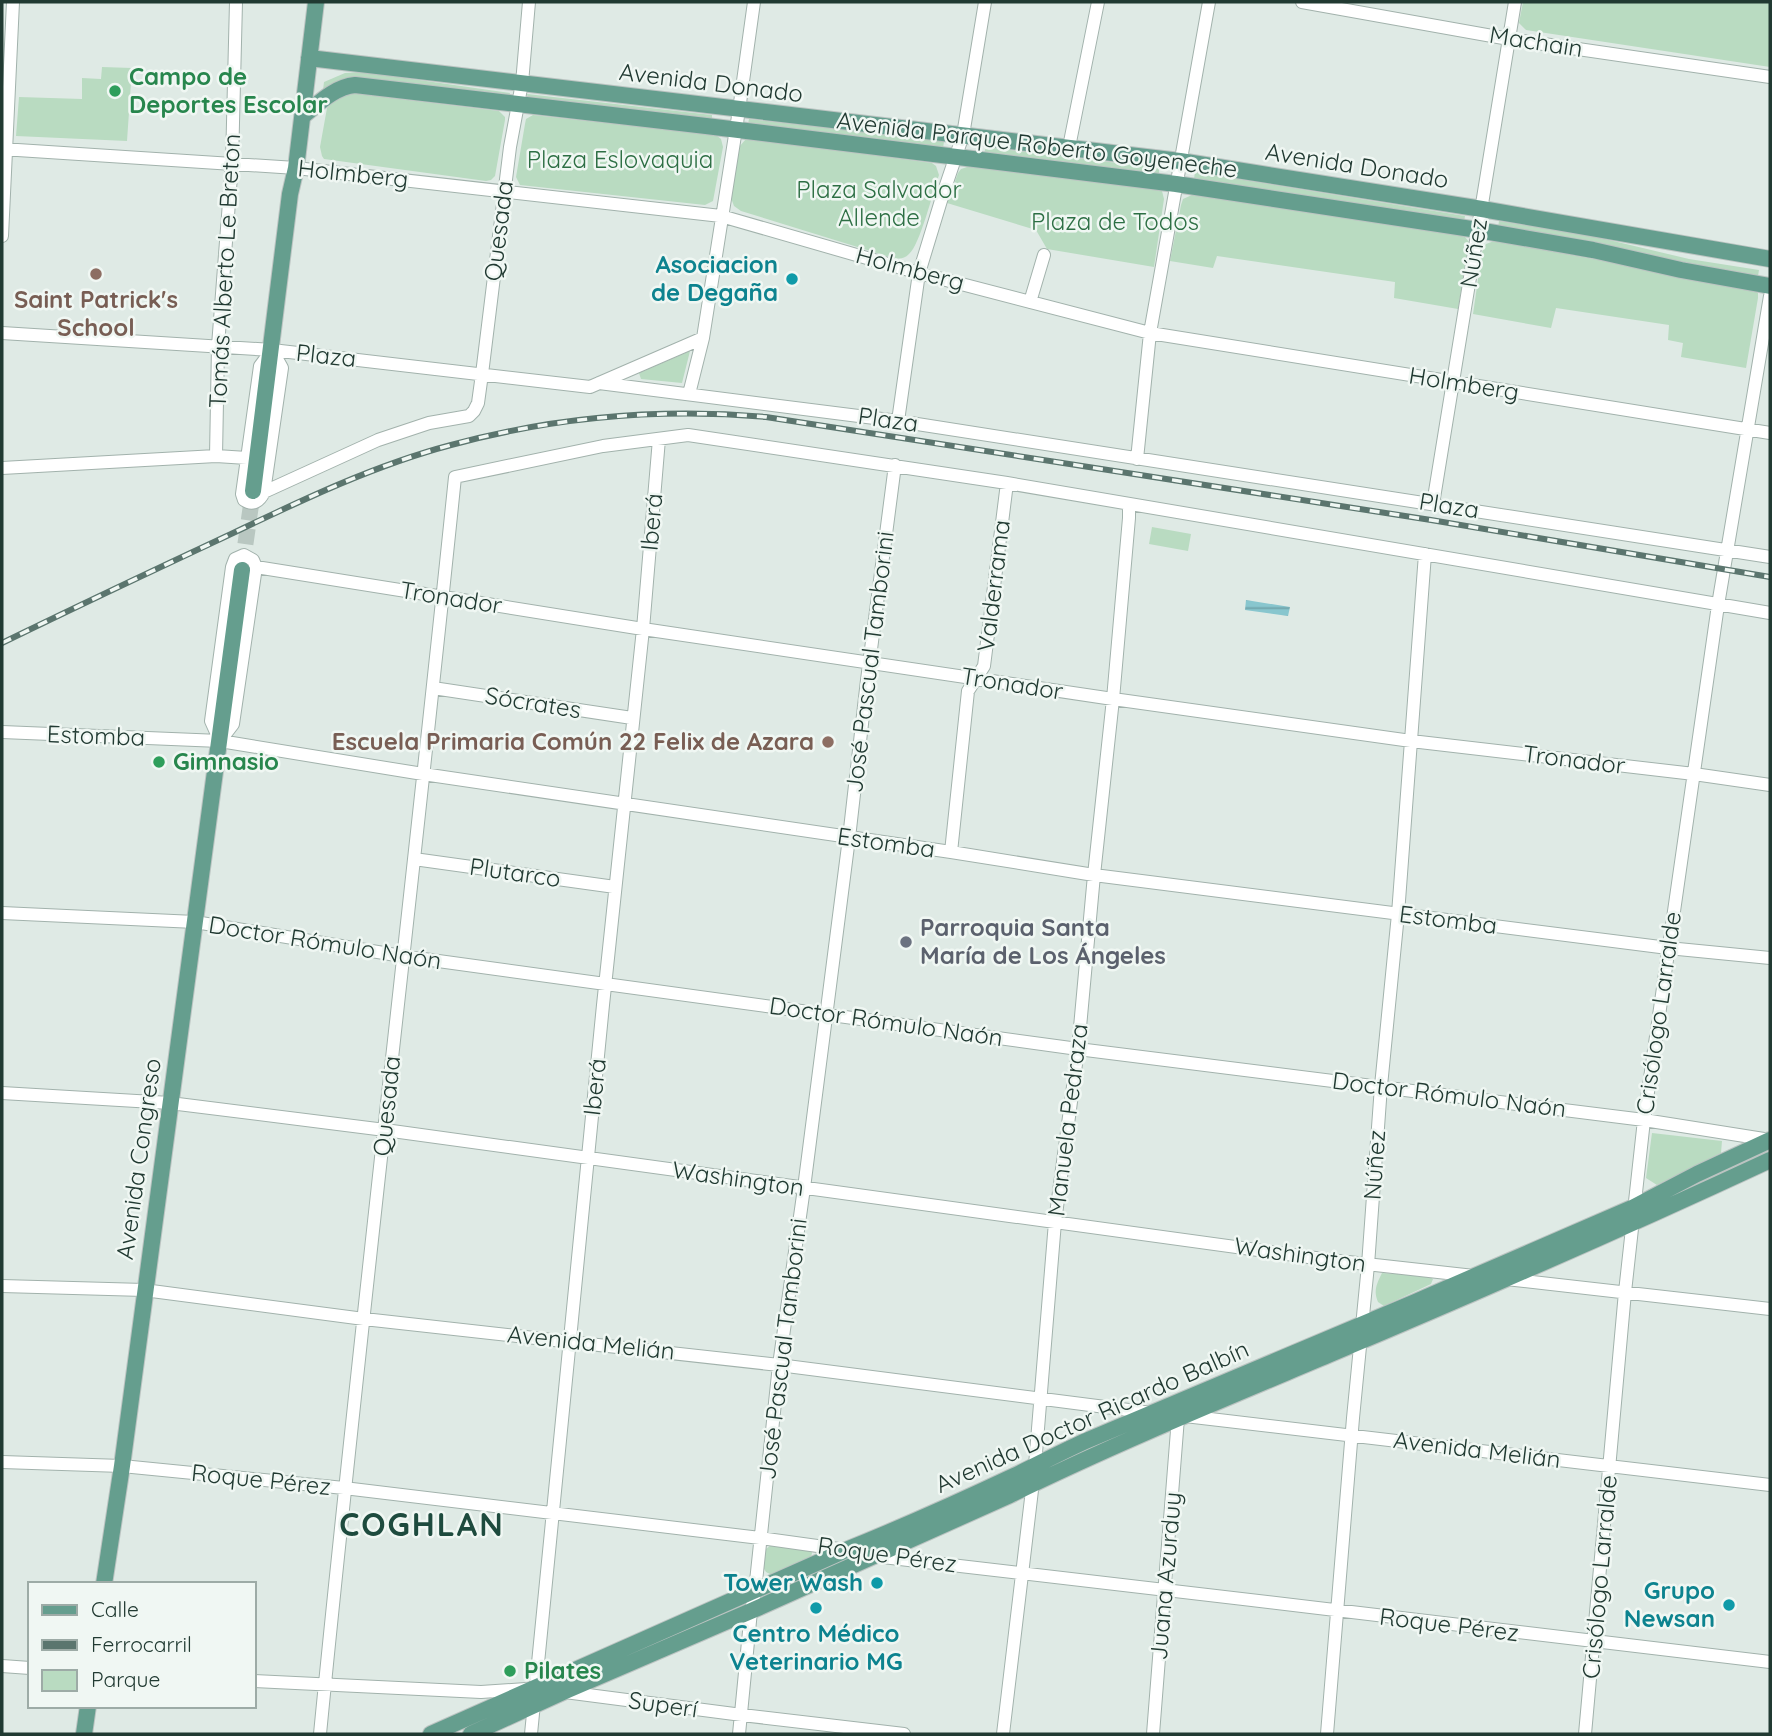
<svg xmlns="http://www.w3.org/2000/svg" width="1772" height="1736" viewBox="0 0 1772 1736" font-family="Quicksand,sans-serif">
<style>
.green{fill:#b9dbc1}
.water{fill:url(#water-rules)}
.lines{fill:none;stroke-linecap:round;stroke-linejoin:round}
.major-tunnel{stroke:#b9c7c1;stroke-width:16;stroke-dasharray:16 8;stroke-linecap:butt}
.minor-casing{stroke:#a2b2ac;stroke-width:14}
.major-casing{stroke:#bcc4c2;stroke-width:18}
.minor{stroke:#fff;stroke-width:12}
.major{stroke:#659e8e;stroke-width:16}
.rail-casing{stroke:#5b756e;stroke-width:6}
.rail{stroke:#f0f7f3;stroke-width:3.5;stroke-dasharray:10;stroke-linecap:butt}
.leisure-dot{fill:#2e9e5b;stroke:#f0f7f3;stroke-width:2.5}
.education-dot{fill:#8d6e63;stroke:#f0f7f3;stroke-width:2.5}
.culture-dot{fill:#0f9aa8;stroke:#f0f7f3;stroke-width:2.5}
.worship-dot{fill:#6b7280;stroke:#f0f7f3;stroke-width:2.5}
.labels{text-anchor:middle;stroke-width:5;stroke-linejoin:round;paint-order:stroke}
.street-label{font-size:24px;fill:#213a32;stroke:#f0f7f3}
.leisure-label{font-size:24px;font-weight:bold;fill:#27864d;stroke:#f0f7f3;text-anchor:start}
.park-label{font-size:24px;fill:#2d6f44;stroke:#f0f7f3}
.culture-label{font-size:24px;font-weight:bold;fill:#0d838f;stroke:#f0f7f3;text-anchor:end}
.education-label{font-size:24px;font-weight:bold;fill:#785e54;stroke:#f0f7f3}
.worship-label{font-size:24px;font-weight:bold;fill:#5b616d;stroke:#f0f7f3;text-anchor:start}
.district-label{font-size:32px;font-weight:bold;letter-spacing:2px;fill:#1e4b3e;stroke:#f0f7f3}
</style>
<defs>
<pattern id="water-rules" width="6" height="5" patternUnits="userSpaceOnUse" patternTransform="scale(1.75)"><rect width="6" height="5" fill="#88c6ce"/><path d="M0 2.5h6" fill="none" stroke="#6fa2a8"/></pattern>
</defs>
<rect width="100%" height="100%" fill="#dfeae5"/>
<path class="green" d="M1523,2H1770V67L1526,30L1519,23Z
M102,67L132,68L127,141L16,136L19,97L82,99V78L101,79Z
M363,72L510,93L508,100L323,90L324,82L345,73Z
M351,93L499,111L505,117V120L495,176L491,180L486,181L324,159L322,156L320,147L327,108L336,98Z
M527,94L712,115V120L528,100Z
M533,115L716,135L721,139L723,147L713,201L705,205L520,185L516,177L525,124L526,119Z
M749,119L944,141L943,149L748,124Z
M750,138L932,163L936,166L939,175C933,191 920,245 909,254C904,259 900,259 893,258L741,211L734,206L731,198L739,147L746,139Z
M986,147L1159,168V176L984,153Z
M970,166L1159,188L1162,191L1164,199L1154,267L1047,249L1036,230L947,203L958,173L961,169Z
M1195,172L1465,216L1464,222L1194,179Z
M1192,195L1458,234L1465,237L1469,242L1458,309L1394,298L1395,282L1217,256L1213,268L1170,261L1181,205L1183,199Z
M1499,221L1588,235L1689,259L1759,270L1758,276L1685,265L1498,228Z
M1494,241L1750,287L1758,293V298L1746,368L1681,357L1683,343L1668,340L1669,325L1556,308L1551,328L1473,314L1482,252L1486,244Z
M690,351L682,383L641,379L639,373Z
M1152,527L1191,534L1188,551L1149,544Z
M1652,1133L1722,1141L1721,1153L1657,1185L1646,1178Z
M1382,1273L1428,1276L1433,1279L1431,1284L1384,1306L1378,1302C1373,1291 1377,1283 1382,1273Z
M771,1545L811,1550L812,1553L811,1557L772,1575L766,1572L763,1567L766,1549Z"/>
<path class="water" d="M1246,600L1290,607L1288,616L1245,610Z"/>
<g class="lines">
<path class="major-tunnel" d="M242,568L253,491"/>
<defs>
<path id="minor" d="M1302,2L1509,39L1770,77
M1069,147L1098,2
M2,149L296,168L721,216L919,273L1150,333L1770,433
M2,236L13,2
M1030,302L1044,255
M2,333L272,350L590,387L703,338
M272,350L282,368L264,492C260,501 253,506 244,500L242,494L260,366Z
M599,383L898,421L1770,557
M689,394L703,338L739,110L754,2
M898,421L919,273L943,194L963,135L985,2
M216,456L218,346L232,163L236,2
M1137,459L1150,333L1209,2
M2,468L216,456L247,458
M264,492L378,440L429,423L469,416L474,411L478,403L482,374L510,147L522,83L529,2
M1433,504L1515,2
M244,555L253,560L256,567L233,724L220,741L211,721L232,567L235,559Z
M256,567L643,629L1113,699L1411,741L1694,774L1770,785
M433,688L632,718
M2,732L220,741L423,774L951,852L1094,875L1668,948L1770,958
M951,852L968,691L984,666L1007,483
M414,859L615,887
M2,913L195,922L402,956L1078,1049L1644,1120L1770,1140
M2,1093L170,1103L385,1130L1330,1260L1474,1276
M1506,1279L1770,1309
M2,1286L144,1290L364,1319L779,1365L1152,1413
M1185,1416L1770,1485
M2,1462L122,1466L344,1488L760,1538L846,1550L874,1556C1173,1589 1471,1628 1770,1662
M2,1666L30,1668
M254,1681L481,1692L526,1689
M565,1692L742,1715L904,1734
M320,1734C361,1315 412,896 455,477L603,446L688,435L1007,483L1770,613
M531,1734L603,1005L643,629L659,439
M739,1734L751,1611L755,1591L779,1365L804,1188L849,838L867,680L895,465
M1003,1734L1035,1465L1055,1222L1078,1049L1094,875L1113,699L1129,518V505
M1153,1734L1178,1418L1173,1417
M1327,1734L1353,1418L1368,1265L1381,1086L1398,914L1425,554
M1585,1734L1625,1292L1644,1120L1718,605L1770,296"/>
<path id="major" d="M309,58L1180,161L1482,209L1770,259
M303,116C318,104 334,87 355,85L706,126L1176,184L1478,230L1593,250L1681,270L1770,286
M253,491L290,194L296,168L316,2
M104,1584L122,1466L242,570
M84,1734L88,1706
M431,1734L846,1550C903,1527 959,1502 1014,1476C1039,1464 1063,1451 1088,1440L1415,1302L1634,1207L1697,1174L1770,1140
M471,1734L563,1692L751,1611L1008,1496C1114,1444 1224,1399 1333,1353C1480,1291 1626,1227 1770,1160"/>
</defs>
<use href="#minor" class="minor-casing"/>
<use href="#major" class="major-casing"/>
<use href="#minor" class="minor"/>
<use href="#major" class="major"/>
<defs>
<path id="rail" d="M2,643C78,606 154,570 231,534C302,500 375,465 451,445C554,417 660,408 766,417L1431,520L1770,577"/>
</defs>
<use href="#rail" class="rail-casing"/>
<use href="#rail" class="rail"/>
</g>
<g class="leisure-dot">
<circle cx="115" cy="91" r="7"/>
<circle cx="159" cy="762" r="7"/>
<circle cx="510" cy="1671" r="7"/>
</g>
<g class="education-dot">
<circle cx="96" cy="274" r="7"/>
<circle cx="828" cy="742" r="7"/>
</g>
<g class="culture-dot">
<circle cx="792" cy="279" r="7"/>
<circle cx="877" cy="1583" r="7"/>
<circle cx="1729" cy="1605" r="7"/>
<circle cx="816" cy="1608" r="7"/>
</g>
<circle class="worship-dot" cx="906" cy="942" r="7"/>
<g class="labels">
<g class="street-label">
<text transform="translate(1536 42) rotate(9)" y="8">Machain</text>
<text transform="translate(711 83) rotate(7)" y="8">Avenida Donado</text>
<text transform="translate(1037 145) rotate(7)" y="8">Avenida Parque Roberto Goyeneche</text>
<text transform="translate(1357 166) rotate(9)" y="8">Avenida Donado</text>
<text transform="translate(353 174) rotate(6)" y="8">Holmberg</text>
<text transform="translate(499 231) rotate(-83)" y="8">Quesada</text>
<text transform="translate(1474 253) rotate(-81)" y="8">Núñez</text>
<text transform="translate(910 269) rotate(15)" y="8">Holmberg</text>
<text transform="translate(225 271) rotate(-87)" y="8">Tomás Alberto Le Breton</text>
<text transform="translate(326 356) rotate(6)" y="8">Plaza</text>
<text transform="translate(1464 384) rotate(9)" y="8">Holmberg</text>
<text transform="translate(888 420) rotate(8)" y="8">Plaza</text>
<text transform="translate(1449 506) rotate(9)" y="8">Plaza</text>
<text transform="translate(652 522) rotate(-85)" y="8">Iberá</text>
<text transform="translate(994 586) rotate(-83)" y="8">Valderrama</text>
<text transform="translate(451 598) rotate(9)" y="8">Tronador</text>
<text transform="translate(870 662) rotate(-83)" y="8">José Pascual Tamborini</text>
<text transform="translate(1012 684) rotate(9)" y="8">Tronador</text>
<text transform="translate(533 703) rotate(9)" y="8">Sócrates</text>
<text transform="translate(96 736) rotate(2)" y="8">Estomba</text>
<text transform="translate(1574 760) rotate(7)" y="8">Tronador</text>
<text transform="translate(886 843) rotate(8)" y="8">Estomba</text>
<text transform="translate(515 873) rotate(8)" y="8">Plutarco</text>
<text transform="translate(1448 920) rotate(7)" y="8">Estomba</text>
<text transform="translate(325 943) rotate(9)" y="8">Doctor Rómulo Naón</text>
<text transform="translate(1659 1013) rotate(-82)" y="8">Crisólogo Larralde</text>
<text transform="translate(886 1022) rotate(8)" y="8">Doctor Rómulo Naón</text>
<text transform="translate(595 1087) rotate(-84)" y="8">Iberá</text>
<text transform="translate(1449 1095) rotate(7)" y="8">Doctor Rómulo Naón</text>
<text transform="translate(387 1106) rotate(-84)" y="8">Quesada</text>
<text transform="translate(1068 1120) rotate(-83)" y="8">Manuela Pedraza</text>
<text transform="translate(139 1159) rotate(-82)" y="8">Avenida Congreso</text>
<text transform="translate(1375 1165) rotate(-86)" y="8">Núñez</text>
<text transform="translate(738 1179) rotate(8)" y="8">Washington</text>
<text transform="translate(1300 1255) rotate(8)" y="8">Washington</text>
<text transform="translate(591 1343) rotate(6)" y="8">Avenida Melián</text>
<text transform="translate(783 1349) rotate(-83)" y="8">José Pascual Tamborini</text>
<text transform="translate(1092 1417) rotate(-24)" y="8">Avenida Doctor Ricardo Balbín</text>
<text transform="translate(1477 1450) rotate(7)" y="8">Avenida Melián</text>
<text transform="translate(261 1480) rotate(6)" y="8">Roque Pérez</text>
<text transform="translate(887 1555) rotate(8)" y="8">Roque Pérez</text>
<text transform="translate(1166 1576) rotate(-85)" y="8">Juana Azurduy</text>
<text transform="translate(1600 1577) rotate(-85)" y="8">Crisólogo Larralde</text>
<text transform="translate(1449 1625) rotate(7)" y="8">Roque Pérez</text>
<text transform="translate(663 1705) rotate(8)" y="8">Superí</text>
</g>
<g class="leisure-label">
<text x="129" y="85">Campo de<tspan x="129" dy="28">Deportes Escolar</tspan></text>
<text x="173" y="770">Gimnasio</text>
<text x="524" y="1679">Pilates</text>
</g>
<g class="park-label">
<text x="620" y="168">Plaza Eslovaquia</text>
<text x="879" y="198">Plaza Salvador<tspan x="879" dy="28">Allende</tspan></text>
<text x="1115" y="230">Plaza de Todos</text>
</g>
<g class="culture-label">
<text x="778" y="273">Asociacion<tspan x="778" dy="28">de Degaña</tspan></text>
<text x="863" y="1591">Tower Wash</text>
<text x="1715" y="1599">Grupo<tspan x="1715" dy="28">Newsan</tspan></text>
<text x="816" y="1642" text-anchor="middle">Centro Médico<tspan x="816" dy="28">Veterinario MG</tspan></text>
</g>
<g class="education-label">
<text x="96" y="308">Saint Patrick's<tspan x="96" dy="28">School</tspan></text>
<text x="814" y="750" text-anchor="end">Escuela Primaria Común 22 Felix de Azara</text>
</g>
<g class="worship-label">
<text x="920" y="936">Parroquia Santa<tspan x="920" dy="28">María de Los Ángeles</tspan></text>
</g>
<g class="district-label">
<text x="422" y="1536">COGHLAN</text>
</g>
</g>
<rect width="1772" height="1736" fill="none" stroke="#213a32" stroke-width="7"/>
<rect x="28" y="1582" width="228" height="126" fill="#f0f7f3" stroke="#9daba6" stroke-width="2"/>
<rect x="42" y="1605" width="35" height="10" fill="#659e8e" stroke="#9daba6" stroke-width="2"/>
<text x="91" y="1617" font-size="21" fill="#213a32">Calle</text>
<rect x="42" y="1640" width="35" height="10" fill="#5b756e" stroke="#9daba6" stroke-width="2"/>
<text x="91" y="1652" font-size="21" fill="#213a32">Ferrocarril</text>
<rect x="42" y="1670" width="35" height="21" fill="#b9dbc1" stroke="#9daba6" stroke-width="2"/>
<text x="91" y="1687" font-size="21" fill="#213a32">Parque</text>
</svg>
